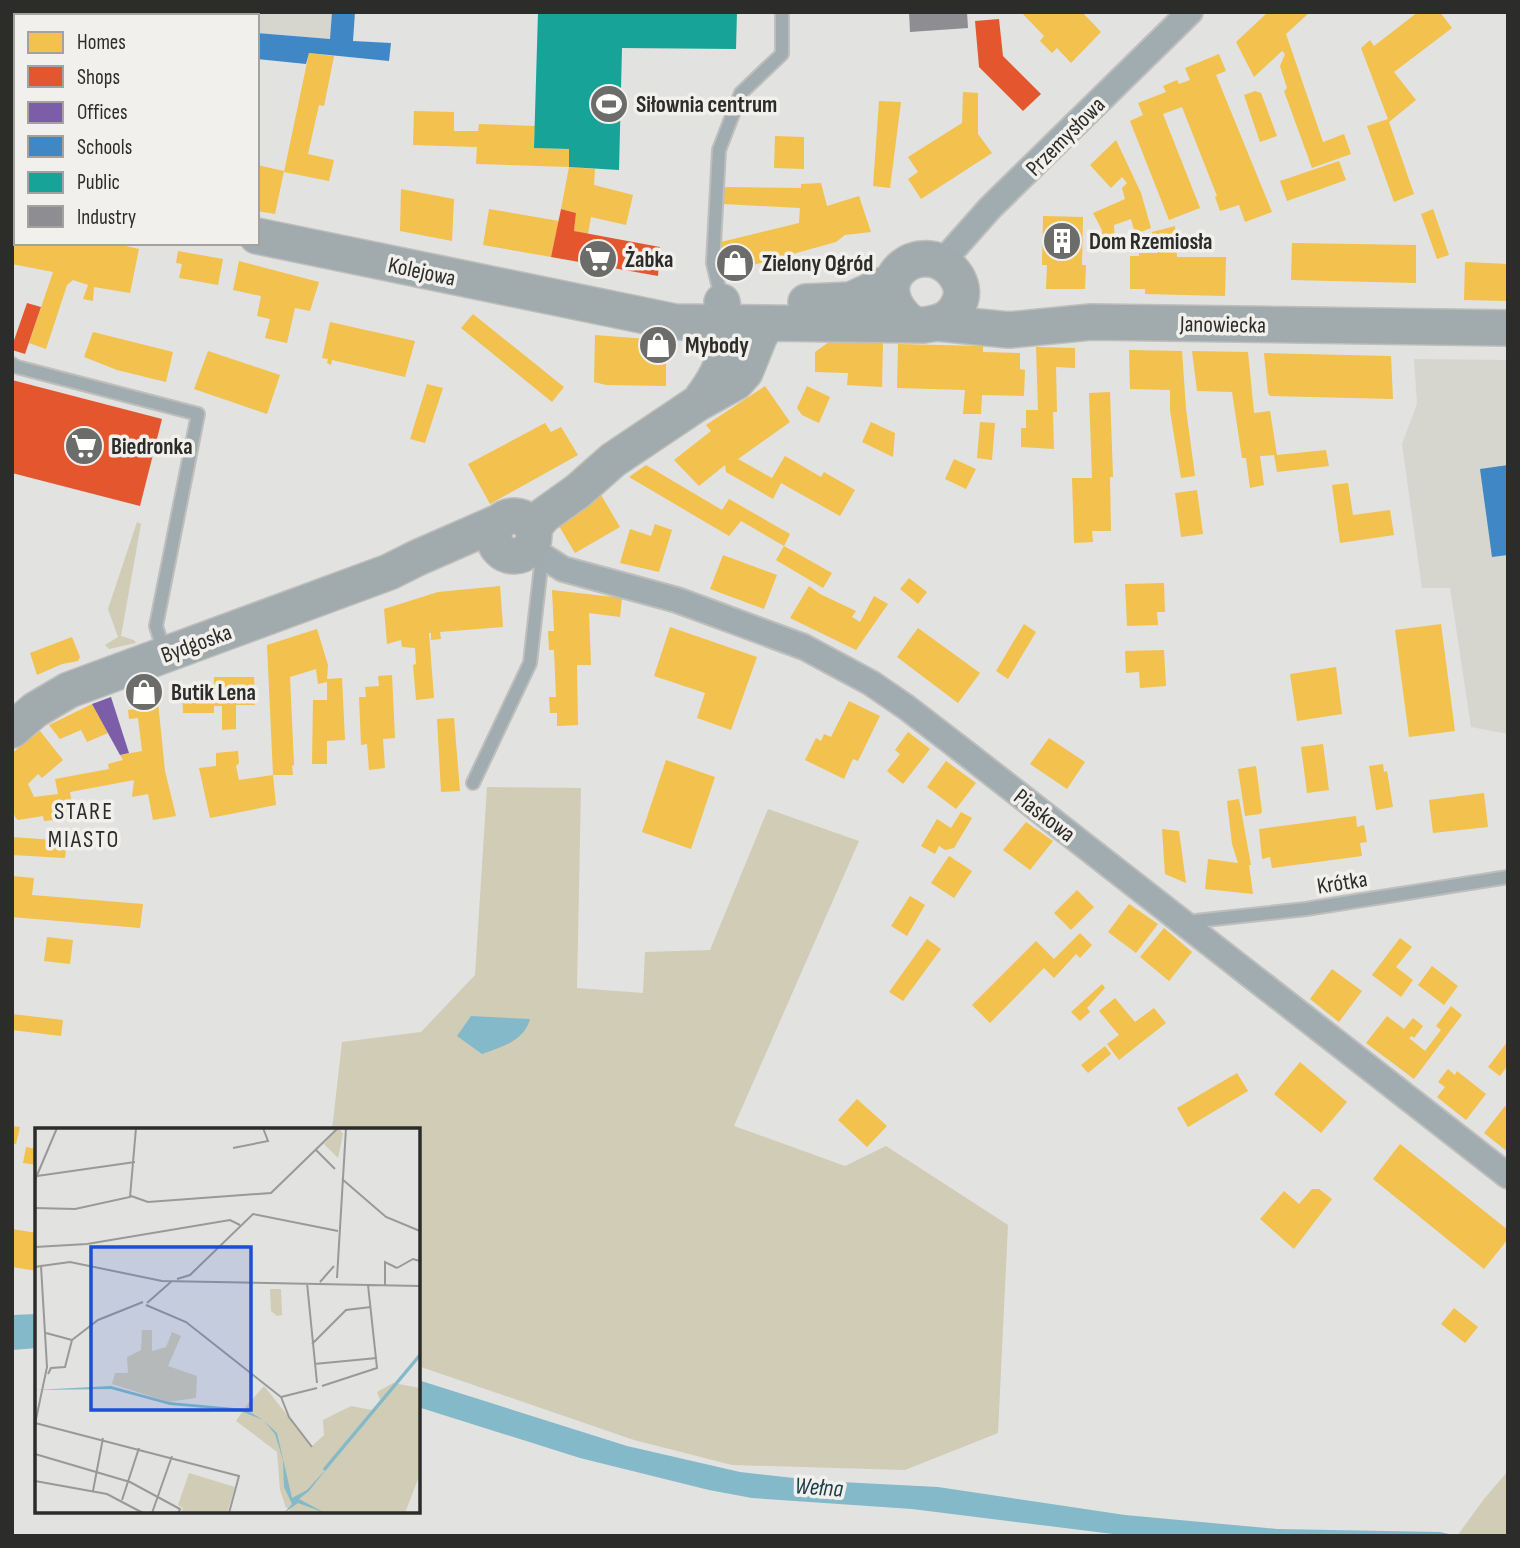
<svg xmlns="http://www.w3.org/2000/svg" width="1520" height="1548" viewBox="0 0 1520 1548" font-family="'Sofia Sans Condensed',sans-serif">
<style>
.built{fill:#d6d5ce}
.green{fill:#d1ccb5}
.water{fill:#83b9c9}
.homes{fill:#f2c14e}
.shops{fill:#e4572e}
.offices{fill:#7b5ea7}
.schools{fill:#3f88c5}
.public{fill:#17a398}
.industry{fill:#8d8d92}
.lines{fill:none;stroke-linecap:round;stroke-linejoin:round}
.lane-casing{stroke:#bebebc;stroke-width:16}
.street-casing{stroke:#bebebc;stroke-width:28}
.secondary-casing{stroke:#bebebc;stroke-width:38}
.lane{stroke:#a1acb0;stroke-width:12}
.street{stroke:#a1acb0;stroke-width:24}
.secondary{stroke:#a1abad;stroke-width:35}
.labels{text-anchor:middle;stroke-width:7;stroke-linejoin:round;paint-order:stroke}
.poi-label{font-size:23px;font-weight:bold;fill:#2c2c2b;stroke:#f1f0ec;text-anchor:start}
.street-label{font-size:23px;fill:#2c2c2b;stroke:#f1f0ec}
.neighbourhood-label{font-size:24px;letter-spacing:2px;fill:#2c2c2b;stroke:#f1f0ec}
.water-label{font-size:24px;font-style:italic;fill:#193e49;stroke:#f1f0ec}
.inset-river{fill:none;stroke:#83b9c9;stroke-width:3.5}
.inset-road{fill:none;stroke:#999998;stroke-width:2}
.view{fill:#1d4ed8;fill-opacity:0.15;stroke:#1d4ed8;stroke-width:3.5}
.inset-edge{fill:none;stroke:#2c2c2b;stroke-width:3.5}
</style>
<rect width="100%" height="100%" fill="#e2e2e0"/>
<path class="built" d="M12,12H332L330,39L257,33V16H16V152L12,151Z
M1414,359L1508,360V734L1471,727L1450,588H1422L1402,444L1417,404Z"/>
<path class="green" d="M54,12H217V16H54Z
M137,522L141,524L121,636L134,640L136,643L109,649L105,645L118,637L108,609Z
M487,787L581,788L577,988L643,993L645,952L710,950L768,809L859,841L734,1126L845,1166L886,1146L1008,1225L998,1433L905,1470L732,1465L634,1440L418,1366V1130H332L342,1042L421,1032L475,975Z
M1508,1471V1536H1457L1484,1499Z"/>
<path class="water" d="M471,1016L530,1019C524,1041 502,1047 482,1054L457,1036Z
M37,1314V1348L12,1350V1315Z
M418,1380L627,1446L740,1472L821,1481L938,1487L1125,1515L1277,1529L1440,1532L1458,1536H1129L912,1509L752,1498L709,1490L580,1458L418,1407Z"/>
<path class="homes" d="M1021,12H1082L1101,32L1071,63L1057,48L1052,53L1040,41L1044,36Z
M1268,12H1310L1286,34L1323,142L1344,134L1351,154L1312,168L1284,91L1287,88L1280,66L1285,54L1282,51L1254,77L1236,42Z
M1418,12H1440L1452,28L1394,72L1416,100L1389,122L1414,194L1394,202L1367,126L1388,119L1361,48L1370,40L1374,46Z
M309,53L334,56L324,106L319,105L308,154L334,160L329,181L284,172Z
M1219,54L1226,71L1216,75L1272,212L1245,222L1239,205L1220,211L1215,197L1217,196L1182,107L1163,114L1200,208L1169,220L1130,121L1143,115L1138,103L1166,92L1163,86L1177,80L1179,84L1190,80L1185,68Z
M1255,91L1261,93L1277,136L1260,142L1244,95Z
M963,92L978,93V134L992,153L921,199L908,179L918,172L908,157L962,123Z
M879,101L901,102L890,188L873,186Z
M414,111L454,112V131H478L479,124L535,126L534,148L569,149V167L476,164L477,147L413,145Z
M775,136L804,137V169L774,168Z
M1116,140L1141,193L1151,228L1135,234L1131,219L1114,225L1115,247L1102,248V230L1093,213L1125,199L1122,188L1127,183L1122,177L1111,188L1090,165Z
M1339,161L1346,180L1287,201L1280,181Z
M257,165L284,171L275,214L257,211Z
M569,167L595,169L594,185L633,195L626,225L591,217L588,234L574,231L576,213L561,209Z
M821,183L827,206L859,196L871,232L845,235L836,242L728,272L721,242L799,223L800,208L723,204L724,187L801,188V184Z
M401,189L454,199L452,241L400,231Z
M489,209L559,221L551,257L483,245Z
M1433,209L1449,255L1437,259L1421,214Z
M1043,216L1083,217L1082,265H1086L1085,289H1046L1047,265H1042Z
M12,222L16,223V243H112L139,249L130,293L94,287L93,301L83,299L88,285L73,280L67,285L46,349L29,343L53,272L12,264Z
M1175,226L1177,257H1226L1225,296L1145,294V289H1130V256H1139V253H1158L1152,232Z
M1292,243L1416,245V283L1291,280Z
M178,251L223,259L218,285L179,278L182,264L176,263Z
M239,261L319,282L310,311L295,308L287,343L265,338L270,319L257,316L261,296L233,290Z
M1465,262L1508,264V301L1464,300Z
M473,314L564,387L552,402L461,328Z
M330,322L415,341L405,377L332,360L331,365L327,363L328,359L322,358Z
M93,332L173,352L166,382L117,370L84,357Z
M595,335L660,340L666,347V386L606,385L594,382Z
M829,342L883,343L882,387L847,385L848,373L815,372V352Z
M898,344L983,346V352L1020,353V369L1025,370L1024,396L982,395L981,414H963L965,390L897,388Z
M1036,347L1075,348V368L1056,367L1057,412H1053L1054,449L1021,447V428H1026V410H1038Z
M1129,350L1182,351L1186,409L1195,476L1181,478L1170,411V390L1130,389Z
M208,351L280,375L267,414L194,389Z
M1192,351L1248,352L1254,413L1270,411L1277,455L1326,450L1329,466L1277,472L1274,455L1260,456L1264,485L1250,488L1246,458H1242L1232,392L1197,391Z
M1264,353L1391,356L1393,399L1270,396L1268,393Z
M427,384L443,388L425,443L410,439Z
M765,386L790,422L738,459L772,478L785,456L821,477L824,472L855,490L840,516L781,483L773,499L726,472L725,465L699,486L674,460L711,431L706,425Z
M807,386L830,397L819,423L802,415L797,408Z
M1110,392L1113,477H1110L1111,531H1092L1093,542L1074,543L1072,478H1092L1089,393Z
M871,422L895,433L893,457L862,442Z
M980,422L995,423L992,460L977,458Z
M545,423L551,432L561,427L578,455L490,504L468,464Z
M954,459L976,469L966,489L945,479Z
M646,465L722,510L729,499L790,534L784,546L741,521L729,536L629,477Z
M1348,483L1353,515L1390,510L1394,535L1340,543L1332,485Z
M1197,490L1203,534L1181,537L1175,493Z
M601,495L620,527L575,553L556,521Z
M655,524L672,530L659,572L620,563L630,529L651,536Z
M784,546L832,573L823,588L776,560Z
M723,555L777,575L764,609L710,589Z
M909,578L927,592L918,604L900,589Z
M1164,583L1165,612H1157L1158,625L1127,626L1125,584Z
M500,586L503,627L440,632L441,639L431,640V633H429L434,698L416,700L413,665L416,664L415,648L402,647L401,640L387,644L384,609L438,592Z
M809,586L820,594L856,611L852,617L860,622L874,596L888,604L856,650L790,618Z
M552,590L622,598L620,617L589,613L591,665H577L578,725L557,726V713H550L549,697H556L554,650H549L548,631H554Z
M1024,624L1036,632L1008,679L996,671Z
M1441,624L1455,731L1409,737L1395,630Z
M670,627L757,657L731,730L697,718L705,693L654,676Z
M918,628L980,673L958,703L897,657Z
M317,629L328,665L327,679L342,678L345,740L327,741V764H312L313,700H327V682L318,684L316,669L290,677L294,765L292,766L293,775H273L276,805L210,818L199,768L216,766V753L238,751L239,763L236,766L239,780L273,775L267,645Z
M72,637L80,657L78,661L62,664L37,675L30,653Z
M1164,650L1166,686L1140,688L1139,672L1126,673L1125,651Z
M1336,667L1342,714L1297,721L1290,674Z
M392,675L395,738L383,739L385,768L369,770L367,744L361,745L359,697H366L365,687L379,686L378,676Z
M214,677H254L255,705H236V729L222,730V706H214V713H183L182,686L214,685Z
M156,682L165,771L176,816L153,820L148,794L132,797L134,780L70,792L74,818L44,821L43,816L18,820L15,817L12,805V753L40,731L63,760L42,778L38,774L28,784L34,797L58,794L55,779L109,769L108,764L123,760L120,755L142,751L138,718L129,719L128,710L136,709L134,689Z
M849,701L880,716L858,761L853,759L844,779L805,760L816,738L821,741L824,734L831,737Z
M92,704L108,733L87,742L81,730L60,739L49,725Z
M454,718L460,791L441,792L437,719Z
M908,732L930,749L903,784L887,771L900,754L895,750Z
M1049,738L1085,762L1067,789L1030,764Z
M1323,744L1329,790L1307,793L1301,747Z
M666,760L715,777L691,849L642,832Z
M946,761L976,783L956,809L927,787Z
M1383,764L1384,772L1387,771L1393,807L1376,810L1369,766Z
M1256,766L1262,812L1260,814L1245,816L1238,769Z
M1484,793L1488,827L1433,833L1429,800Z
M1239,799L1251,865H1249L1253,894L1205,889L1208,859L1238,863L1232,844L1227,801Z
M961,812L972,818L954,848L945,850L939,846L935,854L921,846L937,819L951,828Z
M1356,816L1357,827L1364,825L1367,842L1360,843L1362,856L1272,868L1270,857L1262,859L1259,829Z
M1026,822L1053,841L1030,870L1003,850Z
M1162,829L1179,831L1186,883L1165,874Z
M12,837L67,841L65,858L12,855Z
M949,856L972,871L954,898L931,883Z
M12,876L34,878L32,895L143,904L140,928L12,917Z
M1077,890L1094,907L1071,930L1054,913Z
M910,896L925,905L907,936L891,926Z
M1129,904L1158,924L1136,953L1108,932Z
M1164,928L1192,952L1169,981L1140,957Z
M1080,933L1092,945L1080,958L1076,954L1054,978L1044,968L990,1023L972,1005L1036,941L1054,959Z
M47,937L73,940L70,964L44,961Z
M1400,938L1412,947L1396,967L1413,980L1401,997L1372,975Z
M927,939L941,949L903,1001L889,992Z
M1432,966L1458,986L1444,1005L1418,985Z
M1332,969L1362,991L1339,1022L1310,999Z
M1102,984L1105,988L1087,1008L1090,1012L1080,1021L1071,1012Z
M1115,998L1135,1022L1154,1008L1166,1023L1119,1060L1107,1044L1119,1035L1099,1011Z
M1451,1006L1462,1015L1414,1079L1366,1043L1387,1016L1404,1029L1413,1018L1423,1026L1414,1038L1412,1036L1409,1038L1425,1051L1441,1030L1436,1026Z
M12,1014L63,1020L61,1036L12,1030Z
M1508,1041V1065L1500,1076L1488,1067Z
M1105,1046L1111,1054L1088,1073L1081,1065Z
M1300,1062L1347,1102L1321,1133L1274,1094Z
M1448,1069L1455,1075L1457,1071L1486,1094L1466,1120L1437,1097L1445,1087L1438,1082Z
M1237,1073L1248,1091L1188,1127L1177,1108Z
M857,1099L887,1126L867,1147L838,1120Z
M1505,1106L1508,1108V1152L1484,1133Z
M12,1126L20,1127L16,1144L12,1143Z
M1400,1144L1508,1230V1239L1484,1269L1373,1179Z
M26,1147L37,1149V1165L23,1163Z
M1312,1189H1319L1332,1199L1294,1249L1260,1219L1284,1191L1299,1204Z
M12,1229L37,1233V1271L12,1267Z
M1454,1308L1478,1327L1465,1343L1441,1324Z"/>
<path class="shops" d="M999,19L1003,56L1041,94L1023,111L979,67L975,21Z
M561,209L576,213L574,231L660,247L658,276L551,257Z
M27,303L41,307L25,354L12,350V346Z
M12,380L162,419L140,506L12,473Z"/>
<path class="offices" d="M111,697L129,753L120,755L92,704Z"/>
<path class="schools" d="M332,12H355L353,41L391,43L389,61L309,53L306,64L257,59V33L330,39Z
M12,94L16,95V143H12Z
M1508,465V555L1492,557L1480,469Z"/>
<path class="public" d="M538,12H737L736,49L622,48L619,170L569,167V149L534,148Z"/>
<path class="industry" d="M909,12H967L968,28L910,32Z"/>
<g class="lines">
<defs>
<path id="lane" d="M722,301L713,263L719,150L741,93L782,54V12
M12,364L17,367L198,414L156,626L164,651
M473,783L530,663L542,557
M1186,922L1306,909L1508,877"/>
<path id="street" d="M943,261L990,208L1190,12
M530,548L563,569L677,600L804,647L871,683L906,707L958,747L1508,1176"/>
<path id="secondary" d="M12,185L16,186
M257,236L675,322L924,325C940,323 953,319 959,303C964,293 961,282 954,273C924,235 859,280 911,323
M806,302L851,300L892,281
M938,323L1009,330L1091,322L1508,328
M702,398C729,362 729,345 722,302
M494 536a20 20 0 1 1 40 0a20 20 0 1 1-40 0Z
M533,529L543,516L578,491L613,460L698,403L736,382L745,372L760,335L768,324
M12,730L35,710L69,690L389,572L417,558L497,523"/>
</defs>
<use href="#lane" class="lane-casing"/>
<use href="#street" class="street-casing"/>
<use href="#secondary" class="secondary-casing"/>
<use href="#lane" class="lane"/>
<use href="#street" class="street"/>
<use href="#secondary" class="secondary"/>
</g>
<defs>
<symbol id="stadium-disc" viewBox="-11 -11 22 22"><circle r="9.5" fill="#6c6c6a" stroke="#f1f0ec"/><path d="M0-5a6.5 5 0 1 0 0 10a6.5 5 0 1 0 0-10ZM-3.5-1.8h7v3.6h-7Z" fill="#fff"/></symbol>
<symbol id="building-disc" viewBox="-11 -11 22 22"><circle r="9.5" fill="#6c6c6a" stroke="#f1f0ec"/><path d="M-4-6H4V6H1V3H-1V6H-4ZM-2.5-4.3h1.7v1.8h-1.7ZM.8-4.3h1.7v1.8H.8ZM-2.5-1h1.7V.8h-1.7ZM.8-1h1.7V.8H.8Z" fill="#fff"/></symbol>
<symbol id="supermarket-disc" viewBox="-11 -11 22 22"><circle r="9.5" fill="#6c6c6a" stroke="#f1f0ec"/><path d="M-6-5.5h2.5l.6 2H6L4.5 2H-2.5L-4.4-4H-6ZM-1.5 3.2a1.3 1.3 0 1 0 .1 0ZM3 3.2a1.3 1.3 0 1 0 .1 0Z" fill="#fff"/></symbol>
<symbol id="shop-disc" viewBox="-11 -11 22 22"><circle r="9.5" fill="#6c6c6a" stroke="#f1f0ec"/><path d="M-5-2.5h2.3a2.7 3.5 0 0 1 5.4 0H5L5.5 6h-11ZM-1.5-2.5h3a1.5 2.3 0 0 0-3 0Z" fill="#fff"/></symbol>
</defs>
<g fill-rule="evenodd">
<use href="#stadium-disc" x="587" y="82" width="44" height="44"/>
<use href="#building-disc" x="1040" y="219" width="44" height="44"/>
<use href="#supermarket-disc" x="576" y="237" width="44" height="44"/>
<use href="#shop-disc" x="713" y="241" width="44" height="44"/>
<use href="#shop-disc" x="636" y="323" width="44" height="44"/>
<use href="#supermarket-disc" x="62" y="424" width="44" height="44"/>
<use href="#shop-disc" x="122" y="670" width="44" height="44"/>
</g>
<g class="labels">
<g class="poi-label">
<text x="636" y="112">Siłownia centrum</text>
<text x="1089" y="249">Dom Rzemiosła</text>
<text x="625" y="267">Żabka</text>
<text x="762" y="271">Zielony Ogród</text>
<text x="685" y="353">Mybody</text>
<text x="111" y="454">Biedronka</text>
<text x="171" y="700">Butik Lena</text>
</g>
<g class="street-label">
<text transform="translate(1065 136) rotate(-45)" y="8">Przemysłowa</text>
<text transform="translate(422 271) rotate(12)" y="8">Kolejowa</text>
<text transform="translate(1223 324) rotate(1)" y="8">Janowiecka</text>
<text transform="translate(196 643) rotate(-20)" y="8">Bydgoska</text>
<text transform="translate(1045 815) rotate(38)" y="8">Piaskowa</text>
<text transform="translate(1342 882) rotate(-9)" y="8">Krótka</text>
</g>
<g class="neighbourhood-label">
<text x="84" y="819">STARE<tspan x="84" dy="28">MIASTO</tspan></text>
</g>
<g class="water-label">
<text transform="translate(819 1487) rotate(4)" y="8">Wełna</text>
</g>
</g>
<g transform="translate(35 1128)">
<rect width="385" height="385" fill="#e2e2e0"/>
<path d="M304,0L308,6L303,30L289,16ZM246,161L247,187L242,188L236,183L235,161ZM107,202H117V223L131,219L137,204L146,208L133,238L162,248L161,270L133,274L77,256L80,245H93L92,229L106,222ZM358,255L385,260V346L370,385H252L256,380H251L245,362L242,324L201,293L212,277L229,258L277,318L289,307L288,292L316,278L337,282L345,272L342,264ZM154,345L200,359L192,385H145L148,380L143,377Z" fill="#d1ccb5"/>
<path d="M76,258L134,274L210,281L228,292L206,283L135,277L76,261L0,262ZM229,293L242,305L257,370L272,362L293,339L274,363L264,371L290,385L263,375L249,385L257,376L249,359L248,332L240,306Z" fill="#83b9c9"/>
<path class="inset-river" d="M289,342L385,227"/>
<path class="inset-road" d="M198,20L233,13L228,0M281,22L300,41M2,48L100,34M307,51L351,89L385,103M0,52L22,0M96,68L113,74L236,65L303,0M0,80L40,81L95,69L101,0M0,119L52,116L195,92L205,97M6,138L35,134L127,153L385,158M0,139L6,138L12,239L0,296M362,140L378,131L385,133M302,150L311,0M142,151L155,147L218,86L303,103M285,154L299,138M272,155L282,255M350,157V134L362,140M112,175L137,153M111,177L151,194L246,269L254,289L277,319M11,205L37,212M37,212L63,192L108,174M277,216L311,182L336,179M279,236L342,230M13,246L16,240L30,239L37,212M287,258L342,240L333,157M246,269L282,260M0,295L204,348L194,385M0,326L95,354L145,381L143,385M0,353L72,366L108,385M58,363L68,310M87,372L104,320M117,385L137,328"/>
<path class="view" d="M56,119H216V282H56Z"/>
<rect width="385" height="385" class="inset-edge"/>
</g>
<rect width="1520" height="1548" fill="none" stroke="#2c2c2b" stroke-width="28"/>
<rect x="14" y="14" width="245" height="231" fill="#f1f0ec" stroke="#a2a29f" stroke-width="2"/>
<rect x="28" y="32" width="35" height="21" fill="#f2c14e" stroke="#a2a29f" stroke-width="2"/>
<text x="77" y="49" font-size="21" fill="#2c2c2b">Homes</text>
<rect x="28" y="66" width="35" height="21" fill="#e4572e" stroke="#a2a29f" stroke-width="2"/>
<text x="77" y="84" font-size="21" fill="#2c2c2b">Shops</text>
<rect x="28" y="102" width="35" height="21" fill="#7b5ea7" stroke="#a2a29f" stroke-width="2"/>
<text x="77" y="119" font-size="21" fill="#2c2c2b">Offices</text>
<rect x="28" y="136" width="35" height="21" fill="#3f88c5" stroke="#a2a29f" stroke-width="2"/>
<text x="77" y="154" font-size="21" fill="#2c2c2b">Schools</text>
<rect x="28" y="172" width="35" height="21" fill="#17a398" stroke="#a2a29f" stroke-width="2"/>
<text x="77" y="189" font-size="21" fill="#2c2c2b">Public</text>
<rect x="28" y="206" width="35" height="21" fill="#8d8d92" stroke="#a2a29f" stroke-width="2"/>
<text x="77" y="224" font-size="21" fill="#2c2c2b">Industry</text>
</svg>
